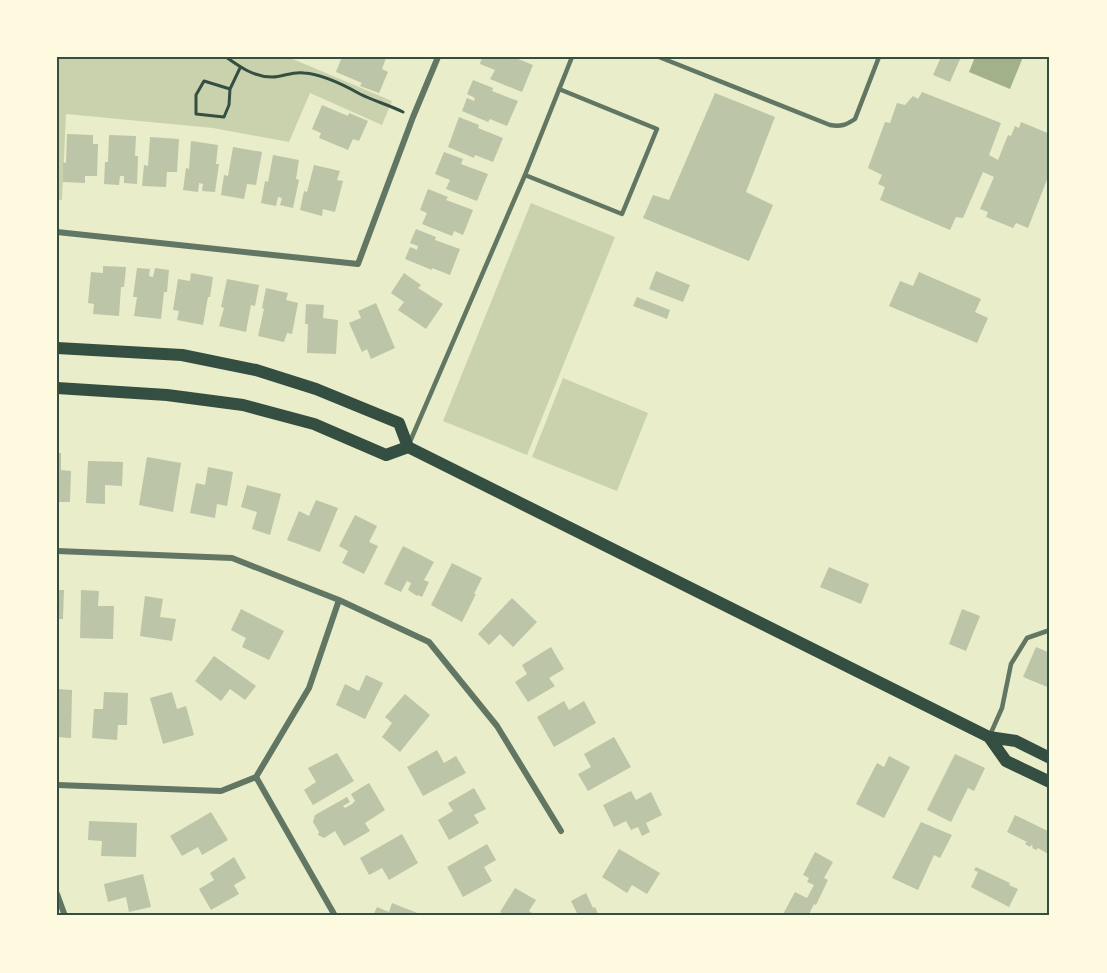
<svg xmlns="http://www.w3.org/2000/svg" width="1107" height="973" viewBox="0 0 1107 973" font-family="'Source Serif 4',serif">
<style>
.green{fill:#cad2ad}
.water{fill:#a3b18a}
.building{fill:#bcc5a7}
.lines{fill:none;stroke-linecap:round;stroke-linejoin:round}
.path{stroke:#344e41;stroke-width:3}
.service{stroke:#617663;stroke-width:4.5}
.minor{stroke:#617663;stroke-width:6}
.secondary{stroke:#344e41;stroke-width:12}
.neatline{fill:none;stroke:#344e41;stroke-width:2}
</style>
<rect width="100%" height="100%" fill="#e9edc9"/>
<path class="green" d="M57,57H288L392,101L382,125L310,93L289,142L213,128L66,114L62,200H57Z
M531,203L615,237L527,455L443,421Z
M563,378L648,413L617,491L532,457Z"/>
<path class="water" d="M975,57H1023L1010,89L969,72Z"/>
<path class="building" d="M342,57L386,58L382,69L388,72L379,93L360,86L362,83L336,72Z
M482,57H513L533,65L522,92L490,79L495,70L480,64Z
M941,57H961L950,82L933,75Z
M473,80L493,88L492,91L518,101L507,126L490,119L488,122L462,111L467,98L474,101L475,98L467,94Z
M922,92L1001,123L989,155L998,160L1008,135L1011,136L1015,126L1019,128L1021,122L1050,134V172L1028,228L1016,223L1013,228L986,217L988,212L980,209L994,177L983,172L963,218L956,217L950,230L880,200L885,187L878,184L882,175L868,168L885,122L890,123L897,103L905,105L913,96L918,99Z
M715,93L775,117L746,192L773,205L749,261L643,218L653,195L669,200Z
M322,105L348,116L349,113L368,121L359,141L353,139L348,150L319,138L321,133L312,129Z
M459,117L479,125L478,128L503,138L493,162L475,155L474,158L448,147Z
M67,134L93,135V144H98L97,176H85V183L63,182V162L66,163Z
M109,135L136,136L135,156H138L137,184L124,183V176H120L119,185L104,184L105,162H108Z
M150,137L179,139L177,172H167L166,187L142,186L144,165L148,166Z
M191,141L218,145L216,164H219L215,192L202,191L203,184L199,183L198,192L183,190L186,168L189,169Z
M233,147L262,152L256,185L247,184L244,199L221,195L224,175L228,176Z
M444,152L463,159L461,164L488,174L477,201L446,189L450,180L435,174Z
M273,155L299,160L296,179L299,180L293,208L280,205L282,198L278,197L276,206L261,203L265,181L268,182Z
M314,165L340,171L337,180L343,181L335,212L323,209L322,216L300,210L304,191L307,192Z
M428,189L448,197L446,200L473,210L463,235L454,231L452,236L422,224L427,213L420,210Z
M416,229L436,237L435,240L460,249L450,275L432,268V270L405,259L410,247L417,250L418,246L410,243Z
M103,266L126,267L124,287H121L119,316L93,314L94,304L88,303L91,272L103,273Z
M137,268L150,269L149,276L153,277L155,268L169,270L167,292H164L161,319L134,316L137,297H133Z
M656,271L690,285L683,302L649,289Z
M919,272L981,299L975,312L988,318L977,343L889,306L900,281L913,286Z
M191,273L213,277L210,297H208L203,325L177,320L179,311L173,310L178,279L190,281Z
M404,273L421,285L418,288L443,304L426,329L398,310L404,302L391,293Z
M227,279L259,285L255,306L251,305L246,332L219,326L224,308L221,307Z
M266,288L288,293L286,300L298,303L292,334L287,333L284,342L258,336L264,309L262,308Z
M637,297L670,310L667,319L633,306Z
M376,303L395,348L371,359L367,349L362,352L349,323L361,318L358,311Z
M306,304L324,305L323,318L338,320L336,354L307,353L308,324H305Z
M57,453H61V470L71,471L70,502H57Z
M147,457L181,463L173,512L139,505Z
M88,461L123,462L122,486L105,485V504L86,503Z
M208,467L233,472L227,506L217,504L215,518L190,513L196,483L205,485Z
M247,485L281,494L270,535L252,529L257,512L241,507Z
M316,500L338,508L320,552L287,540L299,511L309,516Z
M355,515L377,526L369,542L378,546L364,574L342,563L348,551L339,546Z
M403,546L434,562L424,580L429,582L422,597L418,595L417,596L408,590L411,583L407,581L401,592L384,584Z
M452,563L482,578L474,594H476L462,622L431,605Z
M829,567L869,584L861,604L820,587Z
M57,590H64L63,619H57Z
M81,590L99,591L98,606H114L113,639L80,638Z
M145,596L163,599L160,617L176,619L172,641L140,636Z
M512,598L537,622L513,647L500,634L489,645L478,634Z
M241,609L284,631L269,660L242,647L246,638L231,630Z
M962,609L980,616L966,651L949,644Z
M551,647L564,669L549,678L555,686L528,702L515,682L527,674L522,665Z
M1036,647L1050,653V688L1023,677Z
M214,656L256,686L245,700L230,689L221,701L195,681Z
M366,675L383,683L365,719L336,705L345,684L359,691Z
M57,689L72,690L71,738L57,737Z
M104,692L128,693L127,725H118L117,740L92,738L94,709H103Z
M172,692L177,709L186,706L194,735L163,744L150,698Z
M405,694L430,715L400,752L382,737L392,723L385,717Z
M564,701L569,710L584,701L596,723L554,747L537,717Z
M614,737L631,767L588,791L578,774L591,767L584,754Z
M437,750L444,763L456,756L466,773L423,796L407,767Z
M337,753L354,781L313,805L304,790L316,782L308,768Z
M955,754L985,768L974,791L968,788L951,822L927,810Z
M889,756L910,767L884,818L856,804L877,763L884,767Z
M369,783L385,810L365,823L370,831L344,846L335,831L324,838L318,835L319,832L313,822L315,815L347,797L350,802L343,806L345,808L352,804L355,801L351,794Z
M474,788L486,809L474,815L479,823L449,840L438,820L453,811L448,803Z
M631,791L636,800L651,792L662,815L646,823L650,832L642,836L638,827L631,830L626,821L614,827L603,805Z
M211,812L228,840L202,855L198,847L182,856L170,836Z
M1015,815L1050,832V855L1038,848L1036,850L1032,848L1033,846L1031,845L1030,847L1025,844L1027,842L1007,832Z
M89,821L137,823L136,857L101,856L102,841L88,840Z
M921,822L952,835L940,858L934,855L918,890L892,878Z
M402,834L418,863L389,880L382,868L369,875L360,858Z
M487,844L496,860L484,867L492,881L463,897L447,867Z
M619,849L660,873L647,894L632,885L627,893L602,877Z
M815,852L833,862L824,878L828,880L816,905L814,904L808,916H782L795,892L807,898L814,885L807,882L809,878L803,875Z
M234,857L246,878L234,885L239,894L211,910L199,889L214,880L210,873Z
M976,867L1010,883L1009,885L1018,889L1009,907L971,887L978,872L974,870Z
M143,874L151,907L129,912L126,897L108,902L104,884Z
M515,888L536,900L529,911L537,916H506L500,912Z
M586,893L593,908L595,907L599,916H570L577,913L571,901Z
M392,903L425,916H373L377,907L389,912Z"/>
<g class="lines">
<path class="path" d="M226,57C240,67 254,77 272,77C283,77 293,71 304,73C323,74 344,85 360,94C374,101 389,105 403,112
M204,81L230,89L229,105L224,117L196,114V95Z
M230,89L240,68"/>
<path class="service" d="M659,57L830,125C841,127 846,125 855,119L879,57
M525,175L622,214L657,129L559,89
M409,444L525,175L572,57
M990,735L1002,708L1011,664L1027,638L1050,630"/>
<path class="minor" d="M57,232L358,264L413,117L438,57
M57,551L232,558L339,600L429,642L497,726L561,831
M256,777L334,914
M57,785L221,791L256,777L309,688L339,600
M57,894L65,916"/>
<path class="secondary" d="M57,348L182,355L256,370L316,389L399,423L408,447L989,737L1016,741L1050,758
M57,388L167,395L243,405L314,424L386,455L408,447
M989,737L1006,761L1050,782"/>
</g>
<rect width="1107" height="973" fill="none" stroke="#fefae0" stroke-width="117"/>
<rect x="58" y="58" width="990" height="856" class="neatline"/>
</svg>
